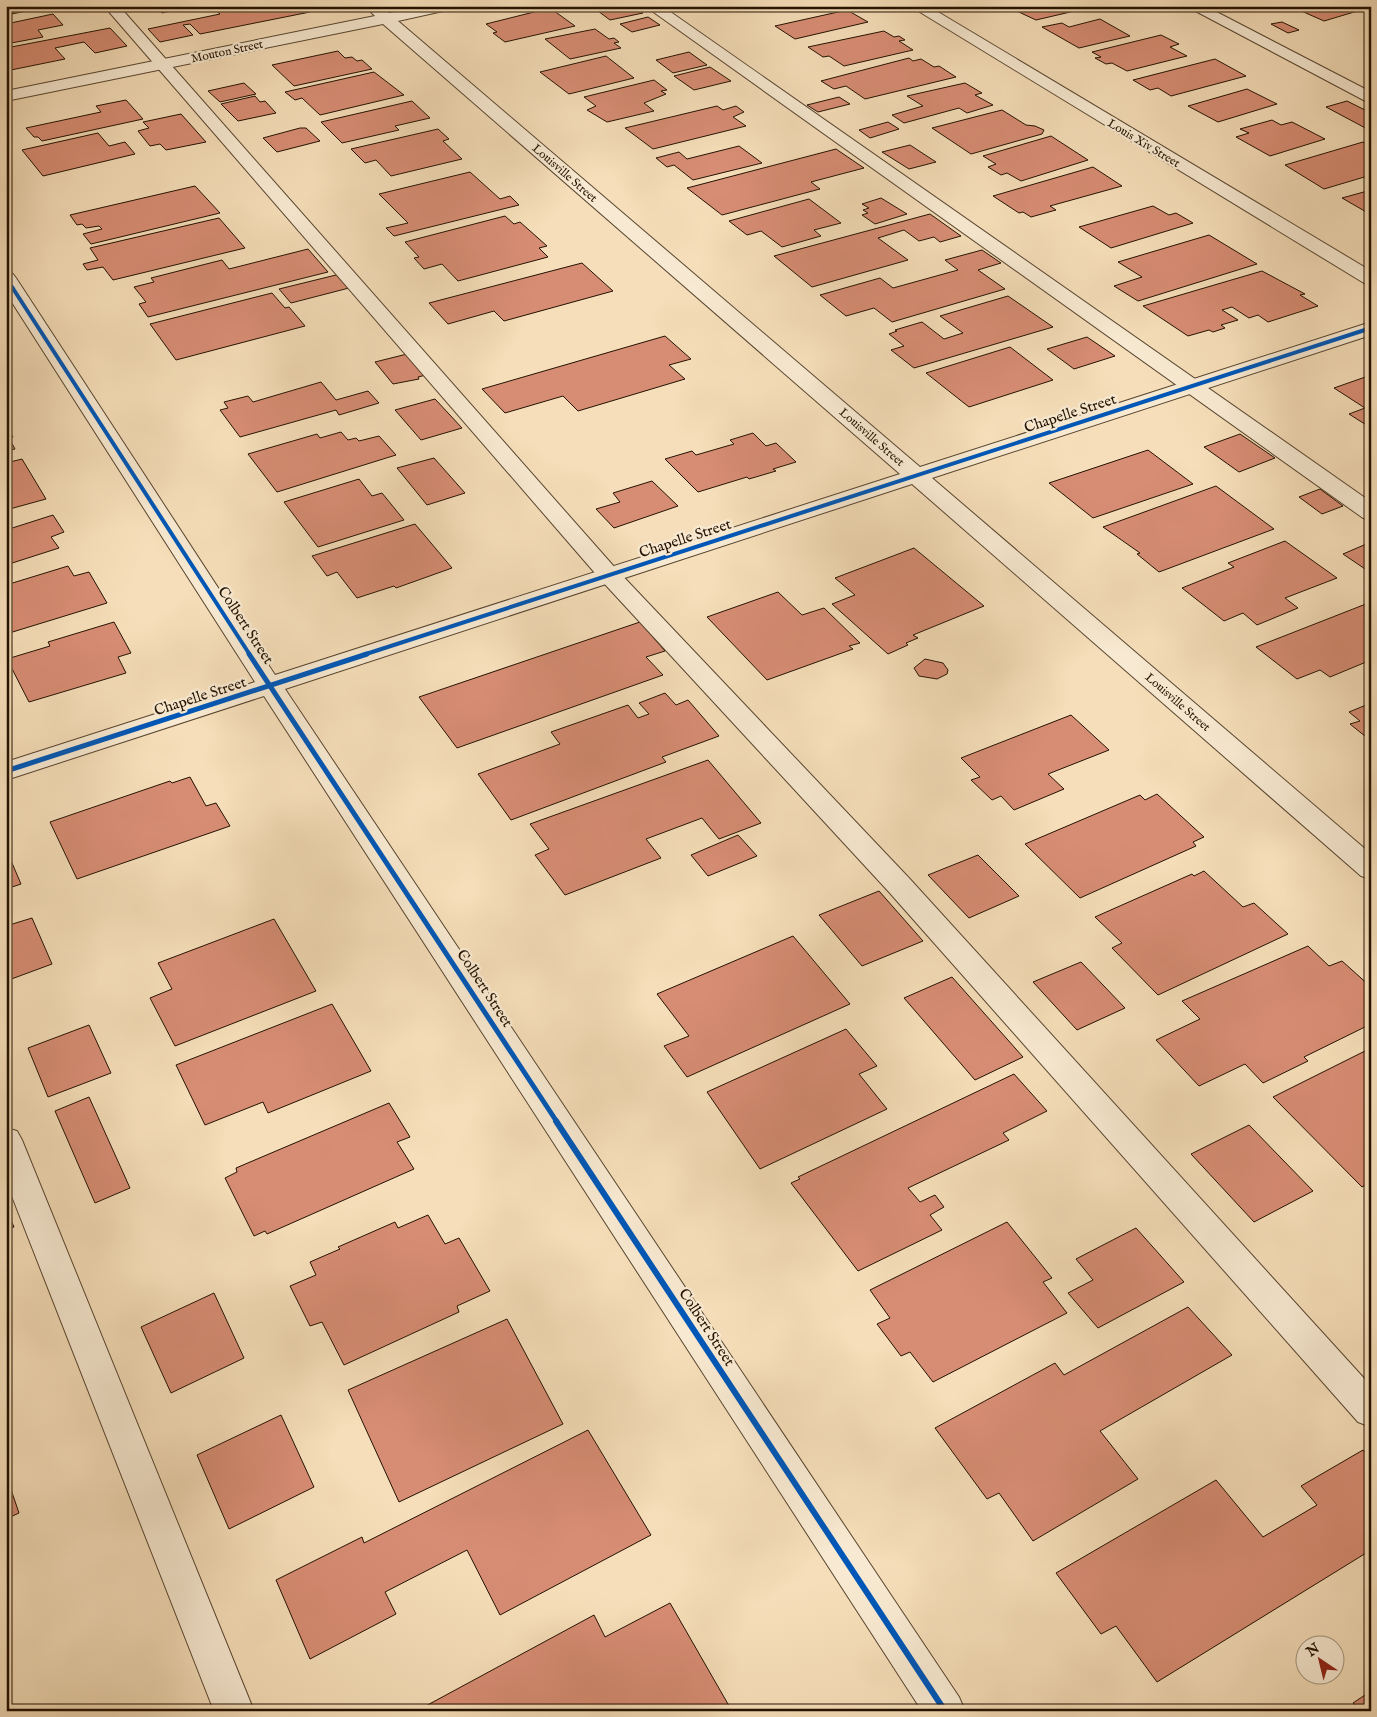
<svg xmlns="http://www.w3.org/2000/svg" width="1377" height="1717" viewBox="0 0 1377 1717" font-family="'IM FELL English',serif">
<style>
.building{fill:#d78d74;stroke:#241201}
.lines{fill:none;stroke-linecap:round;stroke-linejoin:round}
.lane-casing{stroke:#58452f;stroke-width:2}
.street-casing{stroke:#58452f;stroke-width:2}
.lane{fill:#f8ead2;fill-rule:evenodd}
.street{fill:#f8ead2;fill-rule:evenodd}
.cycleway-far3-casing{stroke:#f8ead2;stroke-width:5}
.cycleway-far2-casing{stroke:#f8ead2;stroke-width:6}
.cycleway-far1-casing{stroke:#f8ead2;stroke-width:8}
.cycleway-casing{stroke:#f8ead2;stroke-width:9}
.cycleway-far3{stroke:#0057b8;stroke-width:3}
.cycleway-far2{stroke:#0057b8;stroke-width:4}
.cycleway-far1{stroke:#0057b8;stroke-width:5}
.cycleway{stroke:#0057b8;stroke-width:6}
.labels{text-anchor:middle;stroke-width:4.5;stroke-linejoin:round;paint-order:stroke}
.far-street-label{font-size:12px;fill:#241201;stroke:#f8ead2}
.street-label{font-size:15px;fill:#241201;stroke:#f8ead2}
</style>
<rect width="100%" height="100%" fill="#f5deb9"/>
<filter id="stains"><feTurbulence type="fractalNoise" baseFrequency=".004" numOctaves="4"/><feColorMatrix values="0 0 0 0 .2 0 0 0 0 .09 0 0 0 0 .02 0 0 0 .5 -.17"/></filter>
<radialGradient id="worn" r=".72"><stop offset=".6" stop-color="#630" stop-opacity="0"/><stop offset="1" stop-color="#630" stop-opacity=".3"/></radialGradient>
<path class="building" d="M6,6H54L6,15Z
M188,6L162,13L156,7L160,6Z
M224,6H303L310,12L200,34L190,24L183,25L193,35L160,42L148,29L220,14L213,8Z
M622,6H634L643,13L610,20L598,11Z
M1096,6L1036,20L1008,7L1010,6Z
M1290,6H1371V7L1324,21Z
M550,8L575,26L505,42L493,33L497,32L486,24Z
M847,10L868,22L795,39L775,26Z
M53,14L63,25L38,30L43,37L6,44V24Z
M648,17L660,25L632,32L620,24Z
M1100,19L1130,36L1079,48L1042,27L1062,23L1069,27Z
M1282,22L1299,30L1288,33L1271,24Z
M110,28L127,46L95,53L84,42L55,48L65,59L6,71V48Z
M595,29L609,39L614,38L619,42L614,43L621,48L570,59L545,39Z
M884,31L894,37L899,36L905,40L899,41L913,50L844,66L829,56L823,57L808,47Z
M1161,35L1179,44L1170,47L1187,56L1127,71L1112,63L1106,64L1095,58L1101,57L1092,52Z
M338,51L345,58L352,57L357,61L362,60L372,69L294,86L272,65Z
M689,52L707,65L673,73L656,60Z
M606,56L634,78L569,94L540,72Z
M909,58L913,61L921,59L934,67L939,66L956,77L865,99L846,86L834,89L821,81Z
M1215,59L1246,76L1171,96L1158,88L1150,90L1133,80Z
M710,67L731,81L694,90L674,76Z
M374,72L404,95L320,115L302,98L295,100L285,92Z
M654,80L667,90L661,91L666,94L644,103L654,111L607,122L587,110L596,106L584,97Z
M244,83L256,94L220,102L208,91Z
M965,83L982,93L975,95L993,105L967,113L959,108L904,123L892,115L923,106L907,96Z
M1247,89L1277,104L1218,122L1188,106Z
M255,96L260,102L265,101L276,113L238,121L221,104Z
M839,97L850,104L818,112L807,105Z
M126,100L143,119L42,141L38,137H34L26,128L101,112L96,106Z
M412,101L430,118L395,126L399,130L342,143L321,122Z
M1347,101L1371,113V131L1326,107Z
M717,106L723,110L736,106L744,112L733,117L746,126L653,149L625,128Z
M1002,110L1026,125L1035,126L1044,130L1042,134L971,154L932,128Z
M181,114L206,142L166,150L160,144L150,146L138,131L149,128L143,122Z
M1272,120L1281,125L1292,122L1325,139L1270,156L1236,137L1249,133L1240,129Z
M888,122L899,129L870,138L859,130Z
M300,128H306L320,141L277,152L263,138Z
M438,129L449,139L443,141L462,159L391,176L376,160L365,163L351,149Z
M98,133L109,146L125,142L135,154L43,176L22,150Z
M1051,136L1088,160L1021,181L1007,173L1001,175L988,167L996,164L983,156Z
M1363,142L1371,146V175L1324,189L1285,165Z
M910,145L936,162L909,169L882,152Z
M739,146L762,163L693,180L674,165L667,167L656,158L679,152L687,159Z
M836,149L864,168L811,182L820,189L722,215L687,188Z
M1093,167L1122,186L1050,206L1056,210L1031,217L1023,212L1019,213L993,196Z
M470,172L500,199L510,196L519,205L394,236L386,228L408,223L379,194Z
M195,186L220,213L91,244L83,234L102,229L99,226L86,228L82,224L77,225L70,215Z
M1371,190V212L1368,213L1342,198Z
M881,198L907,214L875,224L862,215L868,213L863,210L869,208L862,204Z
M809,199L841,223L814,230L821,236L782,247L761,231L747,235L729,221Z
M1153,206L1169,215L1176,213L1193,223L1111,248L1079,227Z
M930,214L961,236L940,242L934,237L919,241L904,230L878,238L908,260L812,287L774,256Z
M505,216L514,224L520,222L547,246L539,248L548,257L458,281L442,264L424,269L414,258L419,257L405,242Z
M219,218L245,248L113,280L103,267L87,270L83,264L98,260L90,248Z
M1209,235L1257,264L1138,301L1114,286L1142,277L1118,262Z
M308,249L328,272L148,317L139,304L146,302L134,287L154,282L151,278L222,260L229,269Z
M982,250L1001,263L978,270L1005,289L892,322L874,308L846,316L820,295L880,278L893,288L958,270L945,260Z
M582,263L613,291L504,321L494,311L448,324L429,303Z
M1262,271L1305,294L1300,295L1318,306L1268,322L1258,315L1249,318L1232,307L1222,310L1238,320L1221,325L1225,328L1213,332L1209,330L1188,336L1143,306Z
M336,275L349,288L291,303L279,289Z
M272,293L285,308L289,307L305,326L176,360L150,324Z
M1008,296L1053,327L914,368L891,350L904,346L889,334L897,331L895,330L922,322L944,339L963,333L940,316Z
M665,336L691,359L669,365L685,379L578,411L563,396L505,413L482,389Z
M1087,337L1115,356L1074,369L1047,349Z
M1010,347L1053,380L969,407L926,373Z
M407,354L426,375L418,377L419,379L393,384L375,362Z
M1371,375V428L1349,414L1365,408L1334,388Z
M321,382L336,400L368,391L379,403L339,415L336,410L240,437L220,410L228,408L224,402L248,396L253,402Z
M435,399L462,428L421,440L395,410Z
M6,426L13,437L9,438L15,449L6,451Z
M341,432L348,440L356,438L359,441L379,436L396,455L277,492L248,454L317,434L320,438Z
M753,433L766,446L776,443L796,462L773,469L776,471L749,479L747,477L698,492L665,459L692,451L696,455L734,444L730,440Z
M1240,434L1275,458L1239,472L1204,447Z
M1148,450L1193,484L1093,518L1049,483Z
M434,458L465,493L427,505L397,468Z
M22,459L46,499L6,510V463Z
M359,479L372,496L382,493L404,520L318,547L284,502Z
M652,481L678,506L614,528L596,509L620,502L613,493Z
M1216,486L1274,529L1159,572L1137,554L1140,553L1103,527Z
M1320,489L1343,506L1322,514L1299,497Z
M53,515L64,532L51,537L59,548L6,565V530Z
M415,524L452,568L396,588L394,586L357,598L337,572L327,576L312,556Z
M1285,541L1337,578L1285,598L1298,608L1257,625L1243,613L1224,621L1182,588L1234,567L1228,563Z
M1371,542V573L1343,554Z
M914,548L984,606L913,635L918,638L906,643L908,645L888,654L832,604L855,595L835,578Z
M68,566L74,576L89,572L107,603L6,634V585Z
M778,592L802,615L824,608L860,643L849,646L853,649L767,680L707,617Z
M1371,602V660L1330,677L1320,670L1297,679L1256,647Z
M114,622L131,653L118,657L126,673L29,702L7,659L50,646L48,642Z
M640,622L665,651L646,657L663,675L457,748L419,697Z
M925,659L943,663L948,670L947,674L937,679L919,676L914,668Z
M665,693L676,705L688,700L719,736L662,757L666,762L511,820L478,774L560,744L551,732L628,705L638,718L649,714L639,703Z
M1371,703V741L1350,724L1360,721L1349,712Z
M1071,715L1109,750L1048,774L1064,789L1014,810L1001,796L992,800L971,780L980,777L961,758Z
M708,760L761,823L719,839L702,818L646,839L661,858L565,895L535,855L549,849L530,824Z
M190,777L206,806L216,803L230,826L77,879L50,822L170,781L172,783Z
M1157,794L1204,837L1193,842L1196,846L1080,898L1025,844L1140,795L1145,800Z
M738,835L757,856L708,876L691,855Z
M6,849L21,884L6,889Z
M978,855L1019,896L969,918L928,875Z
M1204,871L1243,907L1254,903L1288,934L1158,995L1112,948L1122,943L1095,917L1192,874L1194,876Z
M879,891L923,941L862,966L819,915Z
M32,918L52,964L6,981V926Z
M274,919L316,991L175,1046L150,998L172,989L158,963Z
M793,936L850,1004L687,1077L664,1046L689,1036L657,994Z
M1308,946L1329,966L1342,961L1371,987V1024L1304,1057L1308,1061L1263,1083L1245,1064L1199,1086L1156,1040L1200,1019L1182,1001Z
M1081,962L1125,1008L1077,1030L1033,982Z
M952,977L1023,1057L975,1080L904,998Z
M332,1004L371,1071L268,1113L263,1102L205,1125L176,1065Z
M89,1025L111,1073L48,1097L28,1048Z
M846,1029L877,1066L859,1074L887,1109L760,1169L707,1092Z
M1371,1048V1182L1362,1187L1273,1097Z
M1014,1074L1047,1111L1003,1133L1009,1140L908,1188L920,1202L935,1195L944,1207L930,1215L942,1230L858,1271L791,1183L800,1179L798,1177Z
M89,1097L130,1188L95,1203L55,1111Z
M389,1103L410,1137L397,1142L414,1169L267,1234L265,1231L254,1236L225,1178L237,1172L236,1168Z
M1249,1125L1313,1191L1254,1222L1191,1154Z
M6,1209L14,1227L6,1230Z
M428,1215L445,1244L459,1238L490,1291L457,1306L459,1312L344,1365L322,1322L310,1326L290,1286L316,1275L310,1262L340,1249L338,1247L395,1222L398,1228Z
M1007,1222L1052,1278L1043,1282L1067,1313L933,1382L910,1352L901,1356L877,1324L890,1318L870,1290Z
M1136,1228L1184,1282L1098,1328L1068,1293L1093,1280L1076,1259Z
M214,1293L244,1358L171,1393L141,1327Z
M1188,1307L1232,1355L1100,1431L1138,1479L1033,1541L999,1493L987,1499L935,1428L1055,1363L1064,1375Z
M507,1319L563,1424L399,1502L348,1390Z
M281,1415L314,1487L229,1529L197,1455Z
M588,1430L651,1535L500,1615L467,1550L385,1592L396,1614L310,1659L276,1580L362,1537L364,1543Z
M1363,1450L1371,1458V1550L1157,1682L1116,1626L1101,1634L1056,1573L1216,1480L1263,1537L1317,1505L1301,1486Z
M6,1475L19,1513L6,1519Z
M670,1603L732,1711H423L422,1708L594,1615L605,1637Z
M1371,1691V1711H1359L1353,1703Z"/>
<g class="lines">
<defs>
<path id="lane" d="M104,6H119L617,570L909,878L1371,1386V1427L1358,1422L889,892L601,580Z
M645,6H662L1371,502V520L1363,518Z
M1186,6H1205L1371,92V104Z
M6,1128L17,1131L22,1140L254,1711H214L6,1181Z"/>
<path id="street" d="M365,6H381L389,13L423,6H454L452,9L398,21L920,467L1371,322V335L932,478L1371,854V879L1361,876L912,484L285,689L959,1697L965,1711H922L264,696L6,780V762L255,682L6,293V272L13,274L16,278L275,675L900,474L383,24L6,101V91L375,16Z
M910,6H928L1371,271V285L1364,283Z"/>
</defs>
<use href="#lane" class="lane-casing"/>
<use href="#street" class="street-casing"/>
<use href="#lane" class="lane"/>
<use href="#street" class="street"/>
<defs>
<path id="cycleway-far3" d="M6,278L13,288"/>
<path id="cycleway-far2" d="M12,287L250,655
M363,655L1371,328"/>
<path id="cycleway-far1" d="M249,654L557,1122
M6,771L367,654"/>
<path id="cycleway" d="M556,1121L945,1711"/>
</defs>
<use href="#cycleway-far3" class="cycleway-far3-casing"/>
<use href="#cycleway-far2" class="cycleway-far2-casing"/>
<use href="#cycleway-far1" class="cycleway-far1-casing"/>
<use href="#cycleway" class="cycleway-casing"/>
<use href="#cycleway-far3" class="cycleway-far3"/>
<use href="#cycleway-far2" class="cycleway-far2"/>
<use href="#cycleway-far1" class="cycleway-far1"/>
<use href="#cycleway" class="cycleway"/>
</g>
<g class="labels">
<g class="far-street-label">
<text transform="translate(227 51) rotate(-12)" y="4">Mouton Street</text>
<text transform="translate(1144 143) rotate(31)" y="4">Louis Xiv Street</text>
<text transform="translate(565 173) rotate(41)" y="4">Louisville Street</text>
<text transform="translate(872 437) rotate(41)" y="4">Louisville Street</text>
<text transform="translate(1178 702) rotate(41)" y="4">Louisville Street</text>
</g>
<g class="street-label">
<text transform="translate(1070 413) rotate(-18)" y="5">Chapelle Street</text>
<text transform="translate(685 538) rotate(-18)" y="5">Chapelle Street</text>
<text transform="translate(246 625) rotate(57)" y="5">Colbert Street</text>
<text transform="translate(200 696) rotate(-18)" y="5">Chapelle Street</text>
<text transform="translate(485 988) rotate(57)" y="5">Colbert Street</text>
<text transform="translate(707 1327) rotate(57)" y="5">Colbert Street</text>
</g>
</g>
<rect width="1377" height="1717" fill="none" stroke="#f5deb9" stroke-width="25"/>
<rect x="8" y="8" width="1362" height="1702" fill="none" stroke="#241201" stroke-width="2.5"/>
<rect x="12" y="12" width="1352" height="1692" fill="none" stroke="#241201"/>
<g transform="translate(1320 1660) rotate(325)"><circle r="24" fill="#f8ead2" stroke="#a3947e"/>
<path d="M0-4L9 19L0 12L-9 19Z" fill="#8f2418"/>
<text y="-8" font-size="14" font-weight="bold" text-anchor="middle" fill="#241201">N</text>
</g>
<rect width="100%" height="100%" filter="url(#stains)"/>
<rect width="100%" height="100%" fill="url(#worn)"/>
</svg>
